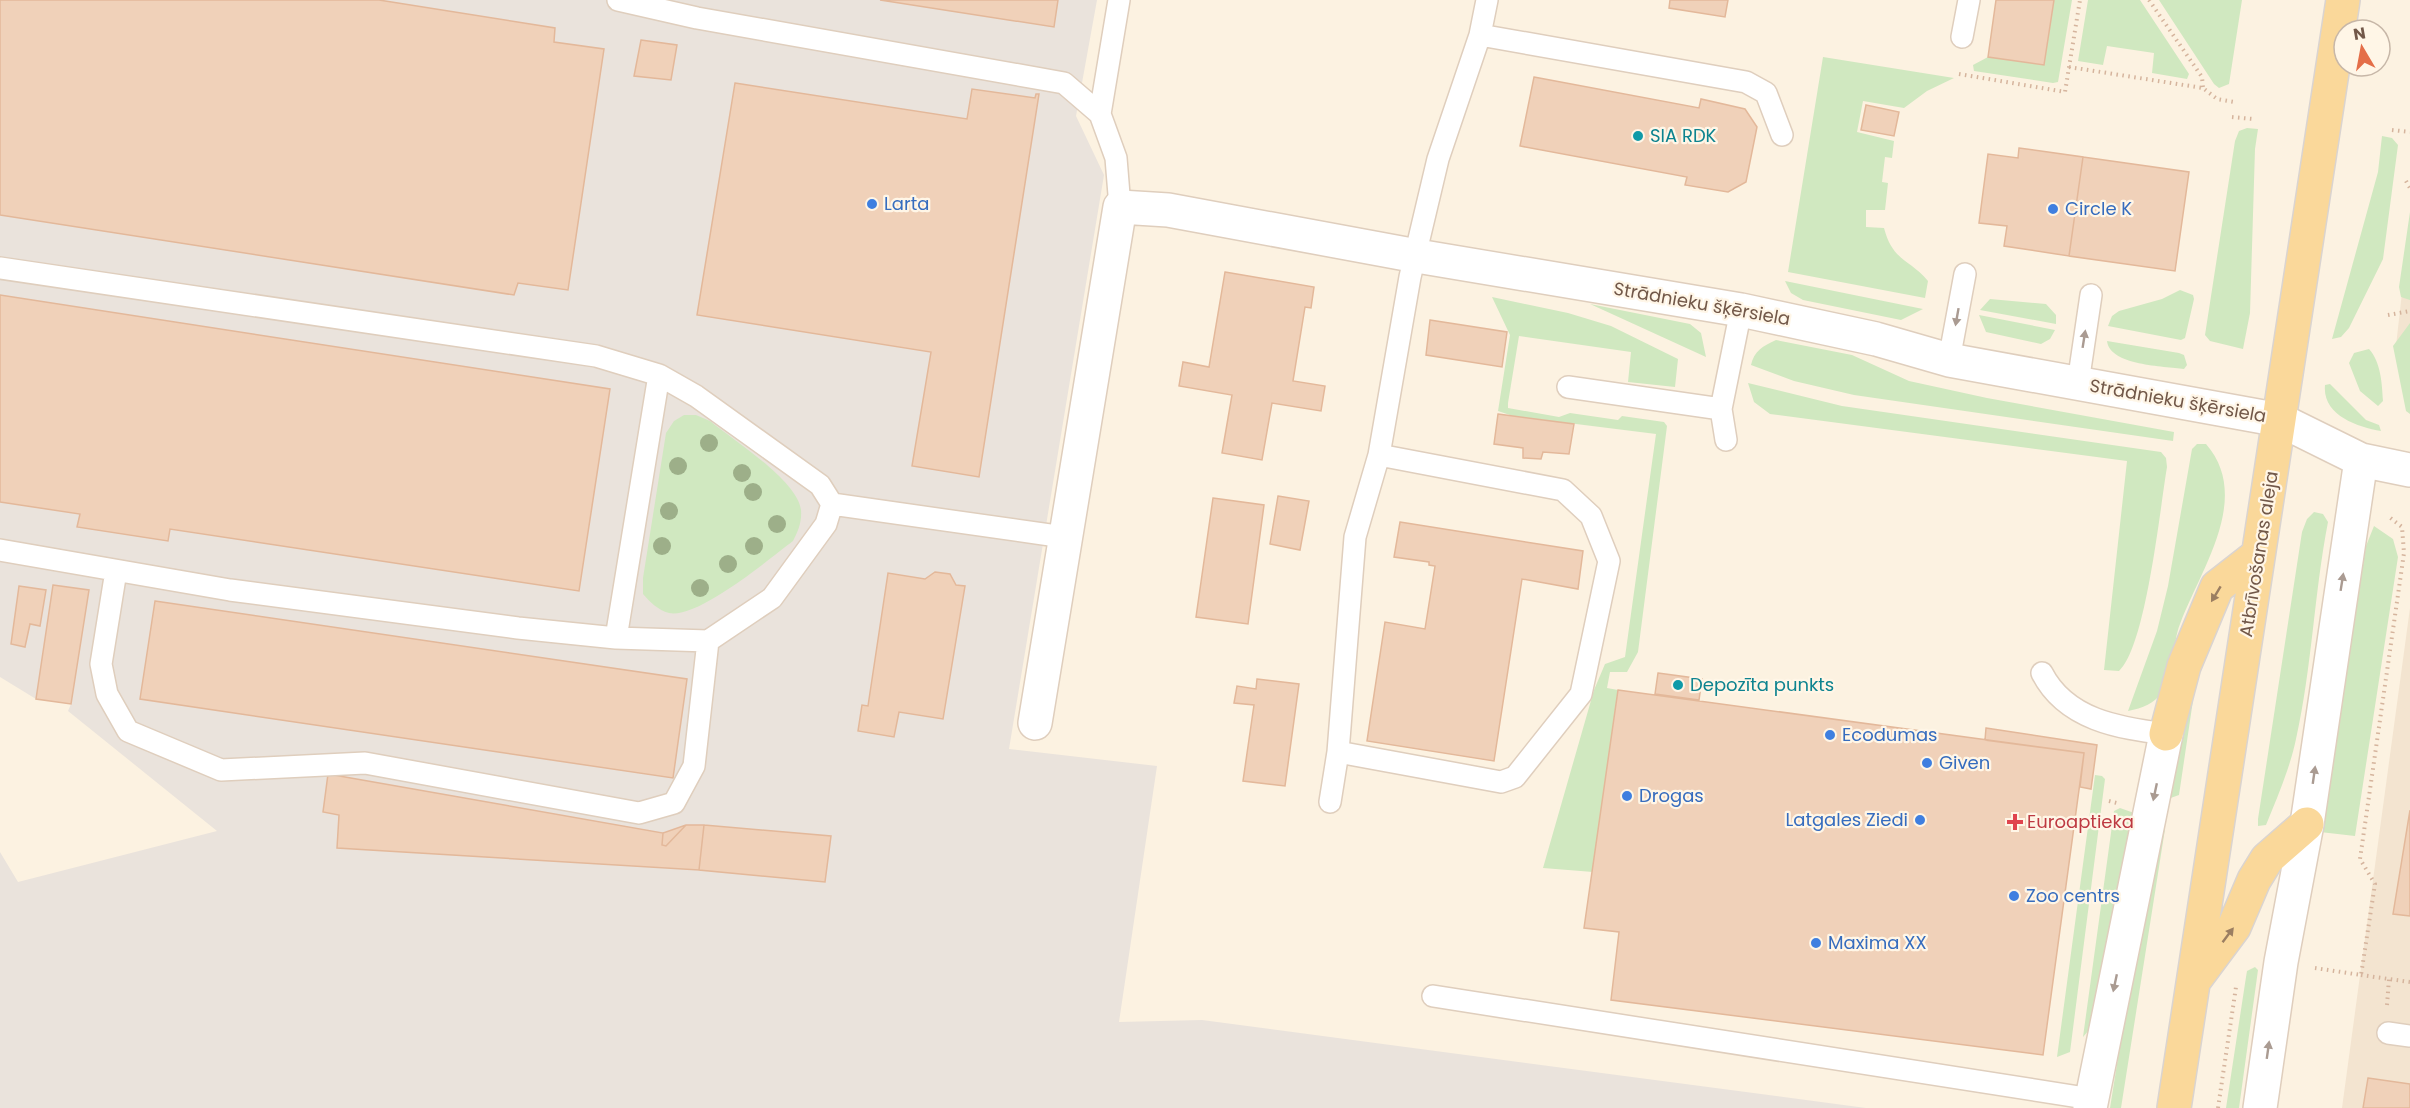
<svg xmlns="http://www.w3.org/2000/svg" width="2410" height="1108" viewBox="0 0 2410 1108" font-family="Poppins,sans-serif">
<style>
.residential{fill:#f3e4d0}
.industrial{fill:#eae3dc}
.green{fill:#d0e8c0}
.building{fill:#f0d1b9;stroke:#e3b89a;stroke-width:1.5}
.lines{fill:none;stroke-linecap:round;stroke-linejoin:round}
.service-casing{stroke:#dfcebd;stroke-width:24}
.minor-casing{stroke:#dfcebd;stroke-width:36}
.primary-casing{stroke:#dad4d0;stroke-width:36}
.path{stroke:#d5b49d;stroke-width:4;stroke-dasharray:1.5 4.5;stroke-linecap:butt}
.service{stroke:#fff;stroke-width:21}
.minor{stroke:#fff;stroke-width:33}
.primary{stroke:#fad89a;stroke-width:33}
.tree{fill:#9daf89}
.oneway{fill:#aa9b92}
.oneway2{fill:#9b7e61}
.culture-dot{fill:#0f9aa8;stroke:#fff6e7;stroke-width:2}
.shop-dot{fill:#3f7fe0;stroke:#fff6e7;stroke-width:2}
.health-dot{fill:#e0444e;stroke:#fff6e7;stroke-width:2}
.labels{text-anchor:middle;stroke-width:4.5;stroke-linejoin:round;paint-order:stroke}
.culture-label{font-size:18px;fill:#0d838f;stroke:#fff6e7;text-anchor:start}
.shop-label{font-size:18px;fill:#366cbe;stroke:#fff6e7;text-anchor:start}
.street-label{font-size:18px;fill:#725849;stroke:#fff6e7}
.health-label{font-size:18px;fill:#be3a42;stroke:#fff6e7;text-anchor:start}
</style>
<rect width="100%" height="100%" fill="#fcf2e1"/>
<path class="residential" d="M2410,221V395L2396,346Z
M2410,608V1108H2342Z"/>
<path class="industrial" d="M0,0H1097L1076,116L1104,175L1009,749L1157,766L1119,1022L1202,1020L1866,1108H0V852L18,882L217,831L68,711L71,704L36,699L0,677Z"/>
<path class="green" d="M2054,0H2072L2058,82L2053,83L1974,71L1973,65L1988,57L2044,65Z
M2088,0H2140L2189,74L2187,79L2152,73L2154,53L2107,46L2103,65L2078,61Z
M2159,0H2242L2229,84L2219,88L2214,84Z
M1823,57L1954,78L1927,91L1904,108L1863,101L1857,132L1894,141L1892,158L1885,157L1882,182L1888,183L1885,210H1866V227L1884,228C1893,262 1910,259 1928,281L1925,298L1788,272Z
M2247,128L2258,129L2255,149L2250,313L2243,349L2210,341L2205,335L2235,141L2239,131Z
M2382,136L2392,138L2398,145L2383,259L2349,328L2341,337L2332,339L2378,172Z
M2410,212V300L2401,297L2399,287Z
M1785,281L1923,309L1901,320L1803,300L1791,293Z
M2180,290L2193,295L2194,299L2185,338L2181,340L2108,326L2112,316L2119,311L2162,299Z
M1492,297L1568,313L1611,326L1678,359L1675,387L1628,382L1631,352L1519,336L1508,403V408L1559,417L1570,413L1618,420L1622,416L1664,422L1667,426L1638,652L1627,672H1610L1607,688L1618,690L1593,872L1543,868L1594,690L1605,664L1625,657L1656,434L1513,416L1498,411L1510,335Z
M1990,299L2046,304L2056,315V324L1980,310Z
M1590,304L1690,324L1701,333L1706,357Z
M1979,315L2055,330L2050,339L2041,344L1986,332Z
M2410,323V414L2406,411L2393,346Z
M1776,340L1852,355L1909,381L1987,398L2174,432L2173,441L1854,395L1794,381L1751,365C1754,351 1763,346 1776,340Z
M2107,341L2179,353L2184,355L2187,365L2184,369C2164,366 2110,366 2107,341Z
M2369,349C2381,362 2382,384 2383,401L2378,406L2360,391L2349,363L2354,353Z
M1748,383L1842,406L2161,452L2166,458L2167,467C2160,508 2146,647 2119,671L2104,670L2127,461L1770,414L1754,402Z
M2330,384L2366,420L2379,425L2381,431C2357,427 2322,415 2325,385Z
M684,415H696L710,421C733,440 797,480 801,510C802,522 798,531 793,541C769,559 698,619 669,613C658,610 650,602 643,594V578L666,433L674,421Z
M2197,444H2206C2253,498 2200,570 2180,624C2172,644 2175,673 2163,691C2154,704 2143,708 2128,711L2157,631L2168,586L2192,449Z
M2314,512L2323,514L2328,522C2314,594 2312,668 2296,739C2290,768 2277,798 2266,825L2258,826V819L2302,532L2307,519Z
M2374,526L2393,539L2398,557L2355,836L2320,832L2366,546Z
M2195,687L2179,795L2165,800Z
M2095,775L2102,776L2105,779L2070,1052L2057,1057Z
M2120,808L2137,814L2089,1030L2083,1037L2114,811Z
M2164,823L2165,829L2121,1108H2110L2141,914Z
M2255,967L2258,970L2239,1108H2226L2246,977L2247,971Z"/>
<path class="building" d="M0,0H379L555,28L554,42L604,49L568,290L518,283L514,295L0,215Z
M880,0H1058L1054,27Z
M1670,0H1728L1725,17L1669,8Z
M1996,0H2054L2044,65L1988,57Z
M641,40L677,45L671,80L634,76Z
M1534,77L1699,108L1701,99L1745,109L1757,127L1746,182L1728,192L1685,185L1687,177L1520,146Z
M735,83L967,119L972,89L1035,98L1036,94H1039L979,477L912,466L931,352L697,315Z
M1866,105L1899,112L1894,136L1861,130Z
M2019,148L2083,157L2069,256L2004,246L2007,226L1979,223L1988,154L2018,158Z
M2083,157L2189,172L2175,271L2069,256Z
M1225,272L1314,287L1311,308L1305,307L1293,381L1325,386L1321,411L1272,403L1262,460L1222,453L1232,395L1179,386L1183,362L1209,367Z
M0,295L610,389L579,591L170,529L168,541L77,527L80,514L0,502Z
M1430,320L1507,332L1502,367L1426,355Z
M1498,414L1574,424L1569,454L1543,452L1541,459L1523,458V448L1494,444Z
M1278,496L1309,501L1300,550L1270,544Z
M1213,498L1264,505L1248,624L1196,617Z
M1400,522L1583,551L1578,589L1522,579L1494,761L1367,741L1385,622L1425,629L1435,566L1429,565V562L1394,557Z
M935,572L950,574L956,585L965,586L943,719L899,712L894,737L858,731L862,705L868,706L888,573L925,579Z
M53,585L89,590L71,704L36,699Z
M19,586L46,590L40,626L30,624L25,647L11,644Z
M155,601L687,679L673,778L140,699Z
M1658,673L1702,679L1699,700L1655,694Z
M1257,679L1299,684L1285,786L1243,781L1254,705L1234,703L1237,686L1256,689Z
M1618,690L2084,753L2043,1055L1611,1000L1619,932L1584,928Z
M1986,728L2097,745L2091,789L2080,787L2084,753L1985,740Z
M328,774L663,833L662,845L666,846L686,825H704L699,870L337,848L339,815L323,812Z
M2410,810V916L2393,914Z
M686,825L666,846L662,845L663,833Z
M704,825L831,836L825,882L699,870Z
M2368,1078L2410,1084V1108H2363Z"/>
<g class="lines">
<defs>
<path id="service" d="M618,0L697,18L1064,83L1100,114L1116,158L1120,207
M1480,35L1746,82L1766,93L1782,135
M1962,37L1969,0
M1100,114L1119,0
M0,268L596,356L659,375L696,396L820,485L832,504L826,524L772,598L708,641L616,638L518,628L230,590L0,550
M1949,360L1965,274
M2078,383L2091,295
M1568,387L1721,409
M1726,440L1721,409L1741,310
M832,504L1064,537
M116,571L101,664L107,694L128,731L221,770L365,763L639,813L674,803L694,766L708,641
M616,638L659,375
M2042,673C2066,720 2119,728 2166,734
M1338,752L1501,782L1515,777L1581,694L1609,561L1591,516L1563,490L1379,455
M1330,802L1338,752L1355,537L1379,455L1410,277L1438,159L1480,35L1487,0
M1433,996L2092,1099
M2388,1033L2410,1036"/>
<path id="minor" d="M1035,723L1120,207L1168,210L1417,256L1741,310L1876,339L1949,360L2280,420L2361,460L2410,470
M2090,1108L2166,734
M2260,1108L2281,962L2307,824L2361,460"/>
<path id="primary" d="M2166,734L2184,666L2217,587L2258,555
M2196,978L2234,927L2254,880L2267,859L2307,824
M2174,1108L2343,0"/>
</defs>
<use href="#service" class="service-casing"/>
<use href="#minor" class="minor-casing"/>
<use href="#primary" class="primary-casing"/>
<path class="path" d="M2149,0L2202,77L2203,88
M2069,67L2203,88L2217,99L2234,102
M1959,74L2065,92L2080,0
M2232,117L2253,119
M2392,130L2410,132
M2406,181L2410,188
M2388,315L2410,311
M2109,801L2117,803
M2315,968L2361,975L2375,884L2360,859L2404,553L2402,527L2388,516
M2361,975L2410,982
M2387,1005L2389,979
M2218,1108L2236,987"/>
<use href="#service" class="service"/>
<use href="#minor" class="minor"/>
<use href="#primary" class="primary"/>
</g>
<g class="tree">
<circle cx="709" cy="443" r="9"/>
<circle cx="678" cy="466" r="9"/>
<circle cx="742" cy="473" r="9"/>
<circle cx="753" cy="492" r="9"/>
<circle cx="669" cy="511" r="9"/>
<circle cx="777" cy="524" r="9"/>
<circle cx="662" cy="546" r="9"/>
<circle cx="754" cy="546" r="9"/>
<circle cx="728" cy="564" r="9"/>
<circle cx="700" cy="588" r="9"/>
</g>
<defs><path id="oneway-solid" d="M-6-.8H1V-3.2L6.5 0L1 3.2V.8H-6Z" transform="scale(1.5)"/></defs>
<g class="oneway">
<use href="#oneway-solid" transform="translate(1957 317) rotate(100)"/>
<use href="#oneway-solid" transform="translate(2084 339) rotate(-81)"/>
<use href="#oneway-solid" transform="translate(2342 582) rotate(-81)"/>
<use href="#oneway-solid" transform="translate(2314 775) rotate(-82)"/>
<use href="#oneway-solid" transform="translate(2155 792) rotate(102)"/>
<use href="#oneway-solid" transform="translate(2115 983) rotate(102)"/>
<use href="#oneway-solid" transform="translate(2268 1050) rotate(-82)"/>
</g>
<g class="oneway2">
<use href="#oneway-solid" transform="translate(2216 594) rotate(121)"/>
<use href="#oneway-solid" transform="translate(2228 935) rotate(-53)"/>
</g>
<g class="culture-dot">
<circle cx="1638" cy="136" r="6"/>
<circle cx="1678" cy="685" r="6"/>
</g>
<g class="shop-dot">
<circle cx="872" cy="204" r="6"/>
<circle cx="2053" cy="209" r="6"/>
<circle cx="1830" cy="735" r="6"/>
<circle cx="1927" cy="763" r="6"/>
<circle cx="1627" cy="796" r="6"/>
<circle cx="1920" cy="820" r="6"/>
<circle cx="2014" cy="896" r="6"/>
<circle cx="1816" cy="943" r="6"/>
</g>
<path class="health-dot" d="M2012 813h6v6h6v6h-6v6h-6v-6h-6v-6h6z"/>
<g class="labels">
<g class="culture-label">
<text x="1650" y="142">SIA RDK</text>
<text x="1690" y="691">Depozīta punkts</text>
</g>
<g class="shop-label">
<text x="884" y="210">Larta</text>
<text x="2065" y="215">Circle K</text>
<text x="1842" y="741">Ecodumas</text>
<text x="1939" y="769">Given</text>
<text x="1639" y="802">Drogas</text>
<text x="1908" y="826" text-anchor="end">Latgales Ziedi</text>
<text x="2026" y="902">Zoo centrs</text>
<text x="1828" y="949">Maxima XX</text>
</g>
<g class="street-label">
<text transform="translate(1702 304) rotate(10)" y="6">Strādnieku šķērsiela</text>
<text transform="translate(2178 401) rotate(10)" y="6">Strādnieku šķērsiela</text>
<text transform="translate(2259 554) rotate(-81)" y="6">Atbrīvošanas aleja</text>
</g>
<g class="health-label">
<text x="2027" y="828">Euroaptieka</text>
</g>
</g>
<g transform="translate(2362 48) rotate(350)"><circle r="28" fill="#fff6e7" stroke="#c7b7a8" stroke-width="1.5"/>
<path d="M0-4.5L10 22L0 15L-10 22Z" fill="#e46e48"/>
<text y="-9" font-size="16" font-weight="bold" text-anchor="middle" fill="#725849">N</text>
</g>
</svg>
